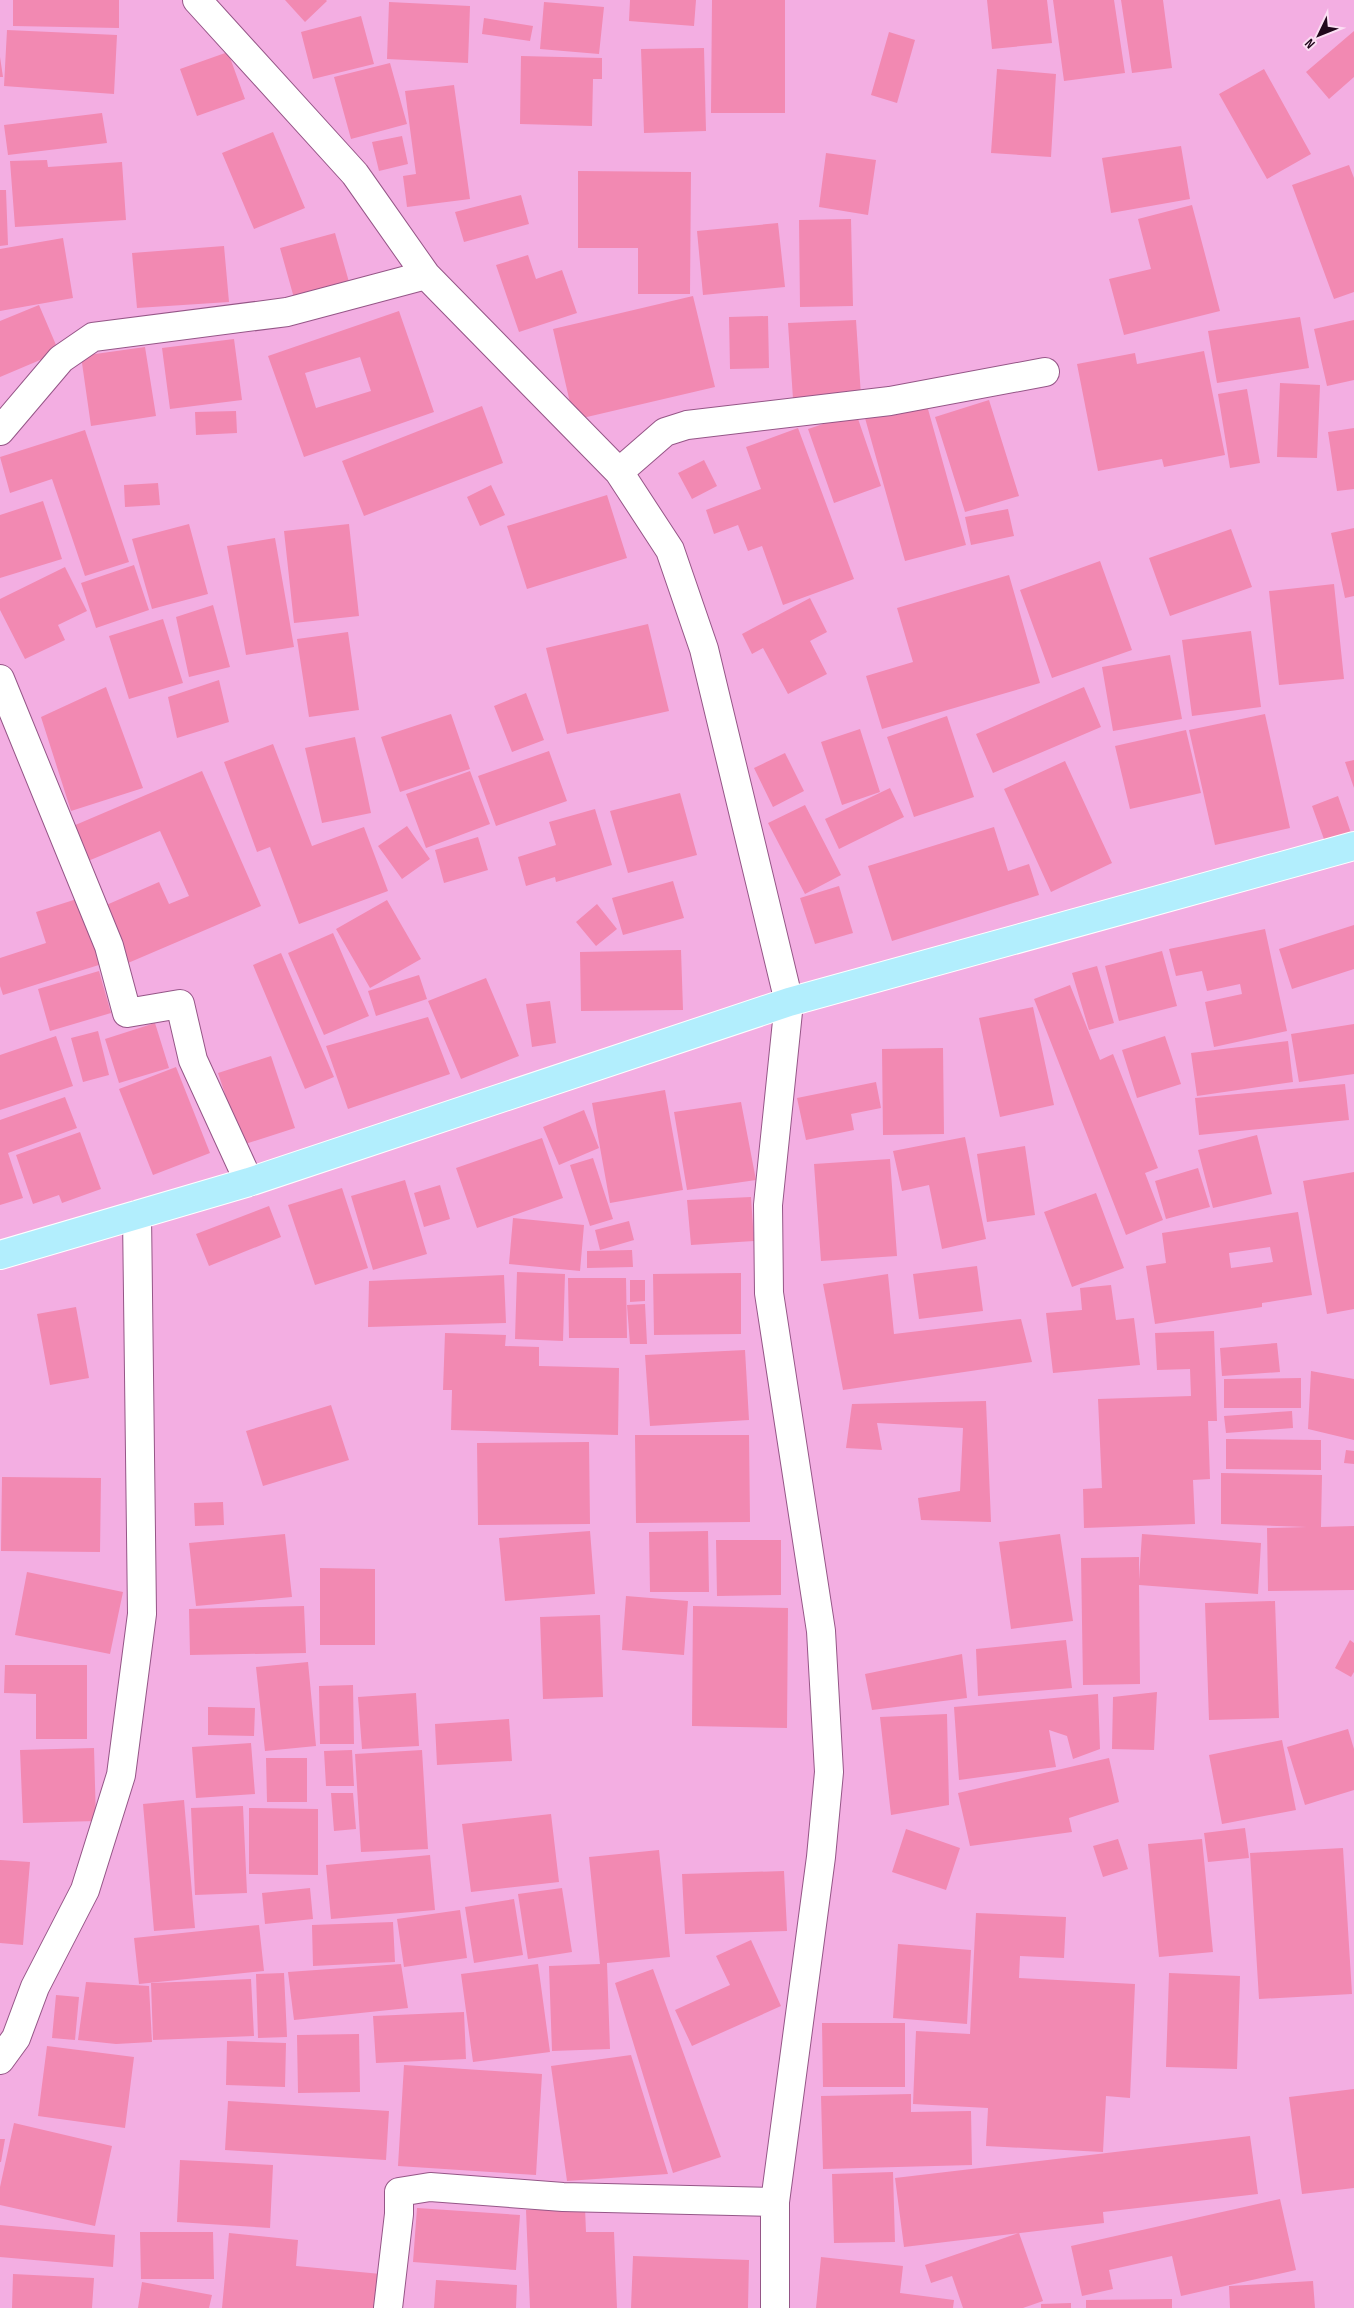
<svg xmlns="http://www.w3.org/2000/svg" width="1354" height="2308" viewBox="0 0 1354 2308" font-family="'Sofia Sans Condensed',sans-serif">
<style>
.building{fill:#f289b2;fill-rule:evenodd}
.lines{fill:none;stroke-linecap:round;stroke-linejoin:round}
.minor-casing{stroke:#955687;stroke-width:30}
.major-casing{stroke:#fff;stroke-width:30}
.minor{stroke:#fff;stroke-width:28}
.major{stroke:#b2eefd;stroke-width:28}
</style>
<rect width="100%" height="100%" fill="#f3aee2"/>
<path class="building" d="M13,0H119V28L13,26Z
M285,0H326L327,1L305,22Z
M630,0H696L694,26L629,21Z
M712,0H785V113H711Z
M987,0H1047L1052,43L992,49Z
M1053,0H1114L1125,73L1064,81Z
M1121,0H1163L1172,68L1132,73Z
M389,2L470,6L468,63L387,59Z
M544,2L604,7L599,54L540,49Z
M361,16L374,64L313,79L301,32Z
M484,18L533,26L530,41L482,34Z
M7,30L117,35L114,94L4,86Z
M1354,31V77L1329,99L1306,72Z
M889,32L915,40L897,103L871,95Z
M704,48L706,131L644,133L641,49Z
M228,52L245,99L197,116L180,69Z
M521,56L602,58V79H593L592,126L520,124Z
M0,57L3,77H0Z
M390,63L407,124L351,139L334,77Z
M997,69L1056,74L1051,157L991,153Z
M1264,69L1311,154L1267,179L1219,94Z
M454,85L470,199L407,207L403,176L416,174L405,91Z
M102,113L107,143L8,155L4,125Z
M273,132L305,208L254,229L222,153Z
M402,136L408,164L379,171L372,142Z
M1181,146L1190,199L1111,213L1102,158Z
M826,153L876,160L868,215L819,207Z
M47,160L48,167L122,162L126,220L15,227L10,161Z
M1349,165L1354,178V292L1334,299L1292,185Z
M578,171L691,172L690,294H638V248H578Z
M0,190H6L8,245L0,246Z
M521,195L529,224L464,242L455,212Z
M1192,205L1220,311L1124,335L1109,279L1151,269L1138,219Z
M851,219L853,306L800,307L799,220Z
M778,223L785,287L703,295L697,231Z
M335,233L349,282L294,298L280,248Z
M63,238L73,298L0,311V249Z
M224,246L229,302L137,308L132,253Z
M528,255L536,279L562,270L577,313L519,332L496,265Z
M693,296L715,387L574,420L553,329Z
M39,305L59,352L0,377V321Z
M399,311L434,412L304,457L268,356ZM360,357L371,391L316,408L305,373Z
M768,316L769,368L730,369L729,317Z
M1300,317L1309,368L1217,383L1208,331Z
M856,320L861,396L793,399L788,323Z
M1354,320V380L1327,386L1314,329Z
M234,339L242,400L170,409L162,348Z
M145,347L156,416L91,426L81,356Z
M1204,351L1225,455L1164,467L1162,459L1098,471L1077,364L1135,353L1137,364Z
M1280,383L1320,385L1317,458L1277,457Z
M1247,389L1260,463L1230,468L1218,394Z
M989,400L1019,496L965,512L935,417Z
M926,402L966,545L905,561L865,418Z
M482,406L503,463L364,516L342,461Z
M236,411L237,433L196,435L195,412Z
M856,413L881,486L834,503L808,429Z
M798,428L854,579L783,605L762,546L748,551L738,525L714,534L706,510L761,489L746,447Z
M1354,428V489L1337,491L1328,432Z
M85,430L129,562L85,576L52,479L10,493L0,457Z
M704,460L717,486L692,499L678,473Z
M158,483L160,505L125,507L124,485Z
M491,485L505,515L480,526L467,497Z
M607,495L627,558L527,589L507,526Z
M43,501L62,559L0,578V515Z
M1008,509L1014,536L971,545L965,517Z
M189,524L208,594L152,609L132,539Z
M349,524L359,616L294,623L284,531Z
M1354,528V596L1345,598L1331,533Z
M1231,529L1252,587L1170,616L1149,558Z
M275,538L294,647L246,655L227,546Z
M1100,561L1132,650L1052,678L1020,590Z
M134,565L149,610L96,628L81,583Z
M65,567L87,611L58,625L65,640L25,659L0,610V599Z
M1009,575L1040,683L882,729L866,676L913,662L897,608Z
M1334,584L1344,679L1279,685L1269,591Z
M810,598L827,632L810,641L827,674L788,694L763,648L752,654L742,634Z
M213,605L230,667L189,677L176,617Z
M163,619L183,683L129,699L109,636Z
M648,624L669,711L567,734L546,648Z
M1251,631L1261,707L1192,716L1182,640Z
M348,632L359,710L309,717L297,639Z
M1170,655L1182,719L1113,731L1102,667Z
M219,680L229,722L177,738L168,697Z
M106,687L143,788L71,811L41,717Z
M1084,687L1101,727L993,773L976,734Z
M526,693L544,740L512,752L494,706Z
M451,714L470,769L400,792L381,737Z
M1265,714L1290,828L1215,845L1189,730Z
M947,716L974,797L914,817L887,737Z
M860,729L880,792L842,805L821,742Z
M1186,730L1201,793L1130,809L1115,746Z
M355,737L371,813L322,823L305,748Z
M273,744L312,846L364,827L388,891L299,924L270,847L257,852L224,762Z
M549,751L567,801L496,826L478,776Z
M785,753L804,791L773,807L754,768Z
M1354,760V788L1345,762Z
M1065,761L1112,863L1051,892L1004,789Z
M202,771L261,906L128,963L104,906L159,882L169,904L189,896L160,831L88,861L73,826Z
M470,771L490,824L426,848L406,794Z
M890,788L904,817L839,849L825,819Z
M680,793L697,855L628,873L610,811Z
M1338,796L1351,833L1325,842L1312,806Z
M805,805L841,875L805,894L768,823Z
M595,809L612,865L556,882L555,877L526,886L518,857L556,845L549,822Z
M407,826L430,859L402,879L378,846Z
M994,827L1008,871L1029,864L1039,895L892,941L868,866Z
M478,837L488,870L444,883L435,850Z
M673,881L684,918L623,935L612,898Z
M839,886L853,933L815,944L800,898Z
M80,898L102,964L3,995L0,986V958L46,943L36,912Z
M387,900L421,959L370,988L336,929Z
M597,904L617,929L596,946L576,922Z
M1354,925V969L1292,989L1279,949Z
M1265,929L1287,1031L1214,1047L1205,1002L1242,994L1240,984L1207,991L1202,971L1176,976L1169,949Z
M333,933L369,1016L324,1035L288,953Z
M681,950L683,1010L581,1011L580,952Z
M1162,951L1177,1006L1119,1021L1105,966Z
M281,953L334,1077L305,1089L253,965Z
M1097,966L1114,1023L1089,1030L1072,973Z
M99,971L111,1013L50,1031L38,989Z
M419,975L427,999L376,1016L368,991Z
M486,978L519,1056L461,1079L428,1001Z
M1070,985L1100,1060L1113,1054L1158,1168L1145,1173L1163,1220L1126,1235L1034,999Z
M550,1001L556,1043L532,1047L526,1004Z
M1033,1007L1054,1105L1000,1117L979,1018Z
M428,1017L450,1074L348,1109L326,1046Z
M155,1023L169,1068L119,1083L105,1039Z
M1354,1024V1074L1299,1082L1291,1034Z
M98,1031L109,1075L83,1082L71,1038Z
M56,1036L73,1086L0,1110V1055Z
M1165,1036L1181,1084L1137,1098L1122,1050Z
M1288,1041L1293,1082L1197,1096L1191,1053Z
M943,1048L944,1134L883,1135L882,1049Z
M271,1056L295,1128L242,1145L218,1073Z
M176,1067L210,1153L153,1175L119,1089Z
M876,1082L881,1108L851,1114L854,1130L806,1140L797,1098Z
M1345,1084L1349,1120L1199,1135L1195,1098Z
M665,1090L683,1190L610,1203L592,1103Z
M65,1097L77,1128L8,1153L23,1198L0,1205V1120Z
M741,1102L756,1180L687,1190L674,1112Z
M584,1110L599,1148L559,1165L543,1127Z
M80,1132L101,1189L62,1203L59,1195L33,1204L16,1155Z
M1257,1135L1272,1194L1213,1208L1198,1150Z
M965,1137L986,1239L942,1249L929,1185L902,1191L893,1151Z
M542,1138L563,1198L477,1228L456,1168Z
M1025,1146L1035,1215L987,1222L977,1154Z
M593,1158L613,1219L590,1226L570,1165Z
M890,1159L897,1256L821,1261L814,1164Z
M1198,1168L1210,1207L1166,1219L1155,1181Z
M1354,1172V1309L1327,1314L1303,1181Z
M405,1180L427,1254L373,1270L351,1196Z
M440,1185L450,1219L424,1227L414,1193Z
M342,1188L368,1268L315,1285L288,1205Z
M1096,1193L1124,1268L1072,1287L1044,1212Z
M751,1197L754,1241L691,1245L687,1200Z
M269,1206L281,1237L209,1266L196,1234Z
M1298,1212L1312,1295L1262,1303V1307L1155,1324L1146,1266L1166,1263L1162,1233ZM1270,1247L1273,1262L1231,1268L1229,1253Z
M513,1218L584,1225L580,1271L509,1264Z
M629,1221L634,1240L600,1250L595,1230Z
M632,1250L633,1267L587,1268V1251Z
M977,1266L983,1311L919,1319L913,1274Z
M517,1272L565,1274L563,1341L515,1339Z
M741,1273V1334L654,1335L653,1274Z
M888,1274L894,1334L1021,1319L1032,1362L843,1390L823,1284Z
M504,1275L506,1323L368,1327L369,1281Z
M568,1278H626L627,1338H569Z
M630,1280H645V1301L630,1302Z
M1111,1285L1116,1320L1134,1318L1140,1365L1053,1373L1046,1313L1082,1310L1080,1288Z
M645,1304L647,1344H630L627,1305Z
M76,1307L89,1378L50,1385L37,1314Z
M1214,1331L1217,1421H1208L1210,1479L1193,1480L1195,1524L1084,1528L1083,1489L1102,1488L1098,1399L1191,1396L1190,1369L1157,1370L1155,1333Z
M445,1333L506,1335L505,1346L539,1347V1366L619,1368L618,1435L451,1430L452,1390H443Z
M1277,1343L1280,1372L1222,1376L1220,1348Z
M745,1350L749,1420L650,1426L645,1355Z
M1311,1371L1354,1379V1440L1308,1429Z
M1301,1378V1408H1224V1379Z
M986,1401L991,1522L921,1520L918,1498L960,1491L963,1428L877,1423L882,1450L846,1448L852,1404Z
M331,1405L349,1460L263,1486L246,1431Z
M1292,1411L1293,1428L1226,1433L1224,1416Z
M635,1435H749L750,1522L636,1523Z
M1226,1439L1321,1440V1470L1226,1469Z
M589,1442L590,1524L478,1525L477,1443Z
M1346,1450L1354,1451V1464L1344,1463Z
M1221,1473L1322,1475L1321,1527L1354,1526V1590L1268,1591L1267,1528L1307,1527L1221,1524Z
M2,1477L101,1478L100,1552L1,1551Z
M223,1502L224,1525L195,1526L194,1503Z
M590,1531L595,1594L505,1601L499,1538Z
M708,1531L709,1592H650L649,1532Z
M285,1534L292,1597L196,1606L189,1543Z
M1060,1534L1073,1621L1011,1629L999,1542Z
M1142,1534L1261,1543L1258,1594L1139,1585L1140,1684L1083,1685L1081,1558L1139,1557V1580Z
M716,1540H781V1595L717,1596Z
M320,1568L375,1569V1645H320Z
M27,1572L123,1592L110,1654L15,1635Z
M626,1596L688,1601L684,1655L622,1650Z
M1275,1601L1279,1718L1209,1720L1205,1603Z
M304,1606L306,1653L190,1655L189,1609Z
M693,1606L788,1608L787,1728L692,1726Z
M600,1615L603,1697L543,1699L540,1617Z
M1066,1640L1072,1688L978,1696L976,1649Z
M1350,1640L1354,1643V1672L1351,1677L1335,1668Z
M962,1654L967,1698L872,1710L865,1674Z
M308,1662L316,1746L265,1751L256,1667Z
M5,1665H87V1739H36V1694L4,1693Z
M353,1685L354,1744H320L319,1686Z
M1157,1692L1154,1750L1112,1749L1113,1697Z
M416,1693L419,1746L362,1749L358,1697Z
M1098,1694L1100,1749L1073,1759L1067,1736L1049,1730L1056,1767L959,1780L954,1707Z
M208,1707L255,1708L254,1736L208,1735Z
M947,1714L949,1805L891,1815L880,1717Z
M509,1719L512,1761L437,1765L435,1724Z
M1348,1729L1354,1749V1790L1305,1805L1287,1747Z
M1282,1740L1296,1810L1222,1824L1209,1755Z
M251,1743L255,1794L196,1798L192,1747Z
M94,1748L96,1821L23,1823L20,1750Z
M352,1750L354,1786H326L324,1751Z
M422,1750L428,1849L361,1852L355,1754Z
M266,1758H307V1802H267Z
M1109,1758L1119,1802L1069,1818L1072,1832L970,1846L958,1793Z
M331,1793H353L356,1829L334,1831Z
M184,1800L195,1928L154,1931L143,1804Z
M243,1806L247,1893L195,1895L191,1808Z
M249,1808L318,1809V1875L249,1874Z
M551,1814L559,1882L471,1892L462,1824Z
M1245,1828L1249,1858L1208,1862L1204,1833Z
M906,1829L960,1848L946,1890L892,1872Z
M1118,1839L1128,1869L1103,1877L1093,1846Z
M1202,1839L1213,1952L1159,1957L1148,1844Z
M1343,1848L1352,1994L1259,1999L1250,1853Z
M659,1850L670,1957L607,1963L610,2049L552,2051L549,1966L600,1964L589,1857Z
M430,1855L435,1910L331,1919L326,1865Z
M0,1860L30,1862L23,1945L0,1943Z
M784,1871L787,1931L685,1934L682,1874Z
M310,1888L313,1919L265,1924L262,1893Z
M562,1888L572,1952L528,1959L518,1894Z
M514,1899L523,1955L474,1963L465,1907Z
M460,1910L467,1958L404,1967L397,1919Z
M976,1913L1066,1917L1064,1958L1020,1956L1019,1978L1135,1984L1130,2098L1106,2096L1103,2152L986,2146L988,2108L913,2104L916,2031L970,2034Z
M393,1922L395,1962L313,1966L312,1925Z
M259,1925L264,1971L139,1984L134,1938Z
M751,1940L781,2006L692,2046L675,2010L730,1985L716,1956Z
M898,1944L971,1950L967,2024L893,2018Z
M401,1964L408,2008L294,2020L288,1972Z
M538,1964L550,2052L473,2062L461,1974Z
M653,1969L721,2157L673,2173L615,1983Z
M284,1973L287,2037L258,2038L256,1974Z
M1169,1973L1240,1976L1237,2069L1166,2067Z
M251,1979L254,2036L153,2040L151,1983Z
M86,1982L149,1986L152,2042L116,2044L78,2040Z
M56,1995L79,1997L75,2040L52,2038Z
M464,2012L466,2059L376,2063L373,2016Z
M822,2023H905V2087H823Z
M359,2034L360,2092L298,2093L297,2035Z
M227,2041L286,2043L285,2087L226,2085Z
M47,2046L134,2057L125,2128L38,2116Z
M631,2055L668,2174L567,2181L551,2066Z
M404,2065L542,2074L536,2175L398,2166Z
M1354,2089V2188L1302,2194L1289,2097Z
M911,2094V2112L971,2111L972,2165L823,2169L821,2096Z
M228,2101L389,2111L386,2160L225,2150Z
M14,2123L112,2146L95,2226L0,2205V2187Z
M1250,2136L1258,2194L1103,2212L1104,2223L904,2247L895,2178Z
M0,2139H5L1,2162H0Z
M180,2160L273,2165L270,2228L177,2222Z
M893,2172L895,2242L834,2243L832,2174Z
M1280,2199L1296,2270L1181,2296L1172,2256L1109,2270L1113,2289L1082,2296L1071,2246Z
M417,2208L520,2215L516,2270L413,2262Z
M585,2208L586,2232H614L617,2308H530L526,2210Z
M0,2225L115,2235L113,2267L0,2257Z
M140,2232H213L214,2279H141Z
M229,2233L298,2240L296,2266L381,2274L379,2308H222Z
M1019,2233L1043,2301L1023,2308H963L952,2276L931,2283L925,2265Z
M633,2256L749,2260L748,2308H631Z
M821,2257L903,2266L900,2293L954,2300L953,2308H816Z
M13,2274L94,2278L92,2308H12Z
M436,2280L517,2285L516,2308H434Z
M1313,2281L1315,2308H1230L1229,2286Z
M142,2282L212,2295L209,2308H138Z
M1172,2299V2308H1086V2300Z
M1071,2303V2308H1041V2304Z"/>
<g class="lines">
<defs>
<path id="minor" d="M197,0L355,174L426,275L619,472L670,550L704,649L789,1002L768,1205L769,1293L821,1631L829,1772L821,1857L775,2202V2308
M0,431L61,359L93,337L287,312L426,275
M619,472L665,432L687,425L890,401L1045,372
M0,679L109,946L127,1013L180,1004L193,1060L249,1182
M0,2060L16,2038L35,1987L85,1890L121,1775L142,1614L137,1215
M388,2308L399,2214V2192L430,2187L563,2197L775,2202"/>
<path id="major" d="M0,1255L249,1182L789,1002L1354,846"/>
</defs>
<use href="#minor" class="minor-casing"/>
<use href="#major" class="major-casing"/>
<use href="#minor" class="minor"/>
<use href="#major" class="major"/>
</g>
<g transform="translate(1319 35) rotate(227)" stroke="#fbdef3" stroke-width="4" paint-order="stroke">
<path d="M0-4L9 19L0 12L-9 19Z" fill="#20081b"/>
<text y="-8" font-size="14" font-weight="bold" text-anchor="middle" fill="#20081b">N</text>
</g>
</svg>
